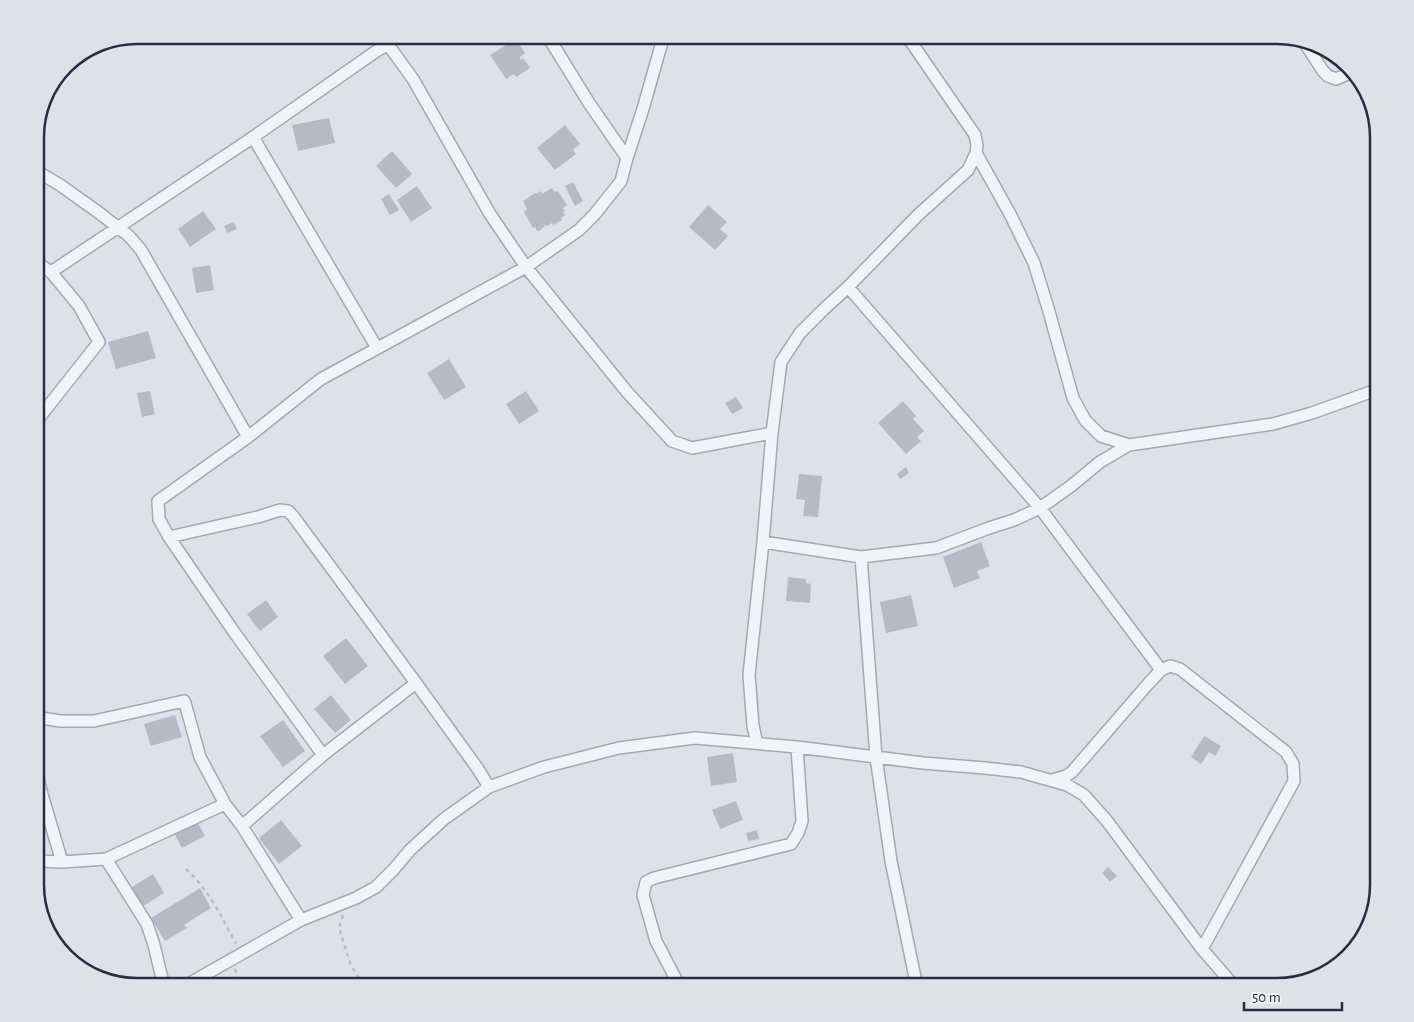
<svg xmlns="http://www.w3.org/2000/svg" width="1414" height="1022" viewBox="0 0 1414 1022" font-family="'Alegreya Sans',sans-serif">
<style>
.building{fill:#b7bac5}
.lines{fill:none;stroke-linecap:round;stroke-linejoin:round}
.minor-casing{stroke:#a5a7b2;stroke-width:14}
.path{stroke:#babcc3;stroke-width:2.5;stroke-dasharray:4 4;stroke-linecap:butt}
.minor{stroke:#f2f3f7;stroke-width:11}
.rim{fill:none;stroke:#292d3f;stroke-width:2.5}
</style>
<rect width="100%" height="100%" fill="#e0e1e8"/>
<path class="building" d="M514,40L517,44L519,43L525,53L520,57L521,60L523,58L530,68L516,77L514,74L506,79L490,55Z
M329,118L335,143L298,151L292,125Z
M565,125L580,144L573,150L576,154L555,170L537,148Z
M392,151L412,174L396,188L376,166Z
M573,182L583,201L575,206L565,186Z
M417,186L432,208L411,222L397,200Z
M552,188L555,192L558,191L567,205L563,208L565,211L563,212L565,215L561,218L562,220L553,225L552,223L547,226L546,225L539,231H537L535,227L533,228L524,212L527,209L523,201L535,193L536,194L541,191L542,194Z
M389,194L399,210L390,215L381,199Z
M708,205L727,222L720,229L728,236L715,250L689,227Z
M203,211L216,229L190,247L178,229Z
M234,222L237,229L227,233L224,226Z
M210,265L214,290L196,293L192,268Z
M148,331L156,358L116,369L108,342Z
M449,359L466,387L444,400L427,373Z
M150,391L155,414L142,417L137,393Z
M526,391L539,411L519,424L506,404Z
M736,397L743,408L732,414L725,403Z
M903,401L916,416L913,419L924,431L917,437L921,441L906,454L878,423Z
M906,467L909,473L900,479L897,474Z
M799,474L822,476L818,517L803,516L805,500L796,499Z
M981,542L990,566L977,571L980,578L954,588L943,557Z
M788,577L806,579V583L811,584L810,603L786,601Z
M911,595L918,626L886,633L880,602Z
M266,600L278,617L260,631L247,614Z
M346,638L368,666L345,684L323,656Z
M331,695L351,720L335,733L314,709Z
M175,715L182,737L151,746L144,724Z
M283,720L305,751L283,767L260,736Z
M1204,736L1221,746L1215,756L1209,752L1201,764L1191,757Z
M733,753L737,782L711,786L707,757Z
M736,801L743,820L720,829L712,810Z
M281,820L302,846L279,864L259,838Z
M197,821L205,836L182,848L174,833Z
M757,830L759,839L748,841L746,833Z
M1108,867L1117,876L1110,882L1102,873Z
M153,874L164,893L142,907L130,888Z
M200,888L211,908L184,925L187,928L165,941L151,918Z"/>
<g class="lines">
<defs>
<path id="minor" d="M547,35L589,103L627,158
M1306,45L1323,71L1328,76L1336,79L1352,72
M44,97L62,70
M253,137L377,348
M976,153L1010,214L1034,263L1048,308L1073,398L1085,420L1101,436L1129,445
M35,170L60,185L98,212L129,236L141,250L248,437
M51,272L249,140L375,52L385,46H389L413,79L490,214L526,267L627,392L672,441L692,448L772,433
M848,287L1040,508L1161,670
M35,423L99,342L79,306L51,272L35,262
M169,537L258,517L280,510L288,511L293,516L416,683L478,769L489,787
M763,542L861,557L936,548L989,528L1014,520L1040,508L1071,486L1100,462L1129,445L1273,424L1312,413L1379,389
M861,557L876,757L891,861L917,987
M35,717L60,721H94L184,701L185,703L200,757L225,804L242,826L301,920
M757,743L753,726L749,675L763,542L772,433L781,362L800,333L823,310L848,287L918,215L968,170L976,153L977,145L975,135L907,36L904,35
M323,755L234,632L169,537L159,519L158,501L248,437L321,379L526,267L579,230L595,214L621,181L627,158L643,109L664,35
M35,765L41,791L62,862
M1052,780L1066,776L1072,772L1148,684L1161,670L1170,666L1180,669L1286,752L1293,764L1294,781L1202,949
M242,826L323,755L416,683
M106,859L225,804
M35,861L62,862L106,859L147,924L154,945L164,987
M183,987L301,920L356,898L376,887L394,869L410,850L444,819L489,787L544,767L619,748L695,738L797,747L923,763L985,768L1021,772L1067,785L1084,795L1107,821L1202,949L1235,987
M680,987L656,941L643,895L646,882L654,878L791,844L798,833L802,821L797,747"/>
</defs>
<use href="#minor" class="minor-casing"/>
<path class="path" d="M186,869C209,890 222,917 236,944
M343,915L339,928L350,963L364,987
M235,969L240,987"/>
<use href="#minor" class="minor"/>
</g>
<path d="M0 0H1414V1022H0ZM137 44H1277A93 93 0 0 1 1370 137V885A93 93 0 0 1 1277 978H137A93 93 0 0 1 44 885V137A93 93 0 0 1 137 44Z" fill="#dfe1e7" fill-rule="evenodd"/>
<path class="rim" d="M137 44H1277A93 93 0 0 1 1370 137V885A93 93 0 0 1 1277 978H137A93 93 0 0 1 44 885V137A93 93 0 0 1 137 44Z"/>
<path d="M1244 1002v8h98v-8" fill="none" stroke="#292d3f" stroke-width="2.5"/>
<text x="1252" y="1002" font-size="15" fill="#292d3f" stroke="#eff1f6" stroke-width="4" paint-order="stroke">50 m</text>
</svg>
